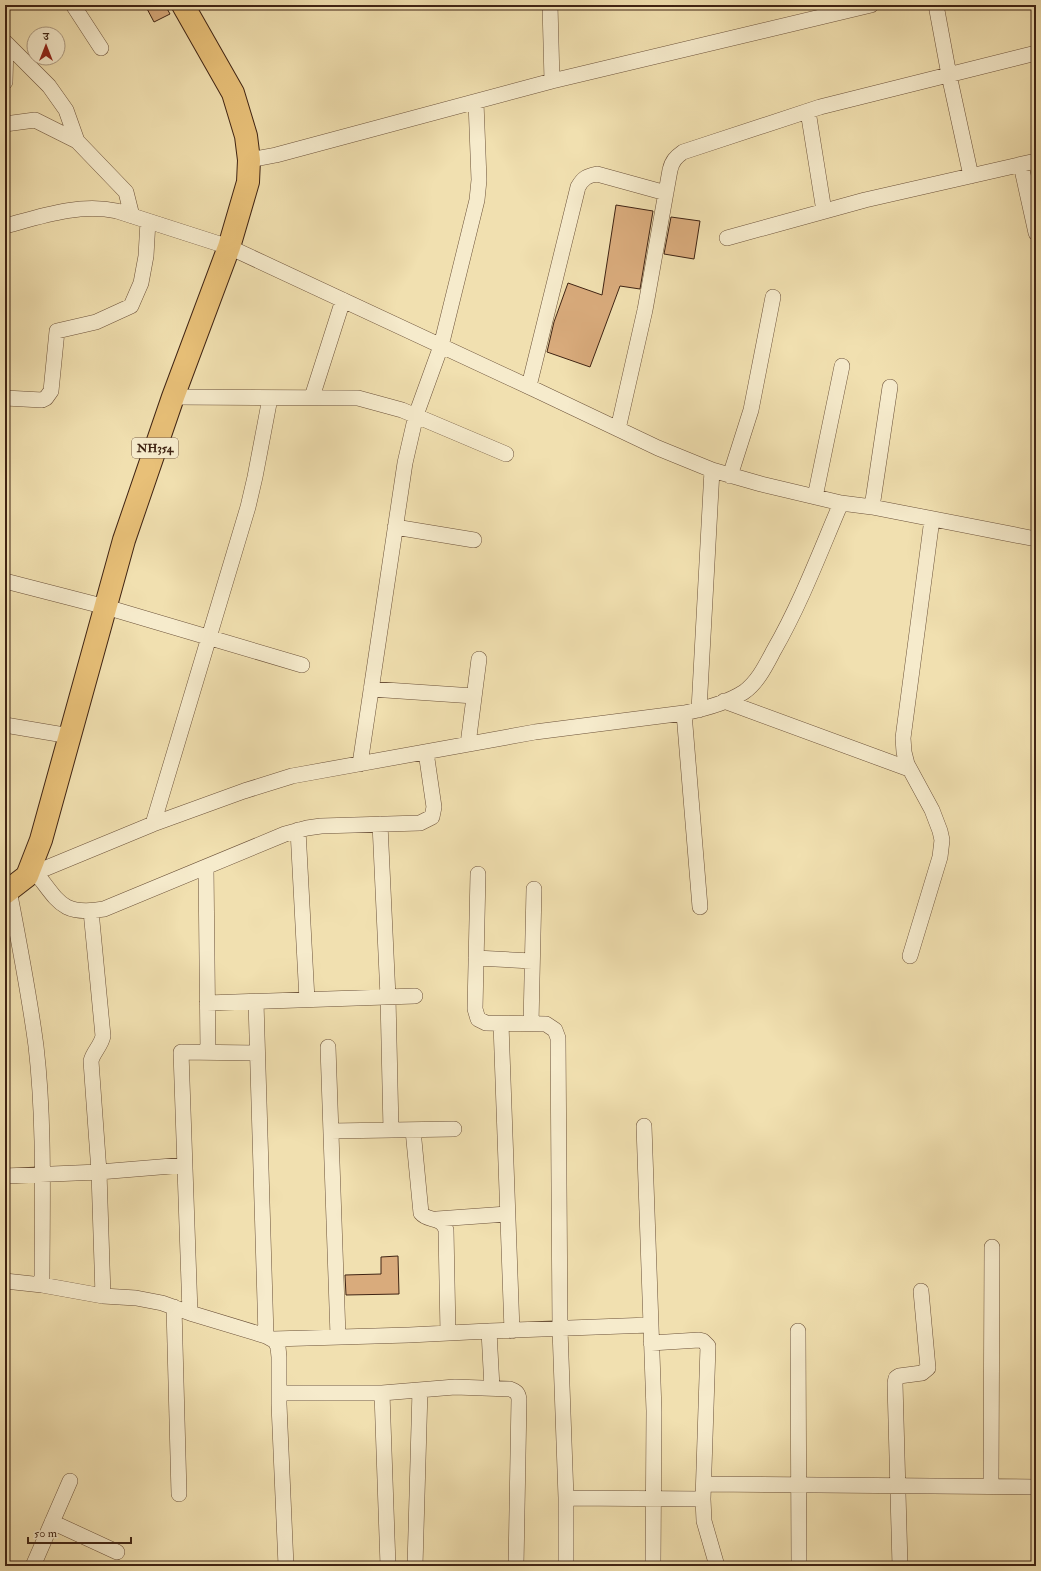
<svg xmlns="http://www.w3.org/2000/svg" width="1041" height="1571" viewBox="0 0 1041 1571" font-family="'IM FELL Double Pica','Noto Serif Devanagari',serif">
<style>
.building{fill:#d9ab7c;stroke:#3f2313}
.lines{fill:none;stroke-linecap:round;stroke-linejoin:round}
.minor-casing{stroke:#6c523a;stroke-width:16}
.highway-casing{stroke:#3f2313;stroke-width:24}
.minor{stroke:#f6ebcc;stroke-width:15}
.highway{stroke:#e8c078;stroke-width:22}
.labels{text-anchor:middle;stroke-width:3;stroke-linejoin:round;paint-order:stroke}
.shield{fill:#f6ebcc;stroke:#765f4a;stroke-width:1}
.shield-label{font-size:12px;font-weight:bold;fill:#3f2313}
</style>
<rect width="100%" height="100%" fill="#f1e0b0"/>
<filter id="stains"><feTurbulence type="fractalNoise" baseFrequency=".005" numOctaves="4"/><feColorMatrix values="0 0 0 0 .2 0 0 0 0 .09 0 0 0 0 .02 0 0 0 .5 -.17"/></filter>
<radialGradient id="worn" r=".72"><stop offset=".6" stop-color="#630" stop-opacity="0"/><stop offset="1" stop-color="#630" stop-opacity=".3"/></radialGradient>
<path class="building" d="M145,5H165L170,14L154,22Z
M616,205L653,211L640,289L620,286L590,367L547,352L554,322L568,283L602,295Z
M671,217L700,221L694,259L664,254Z
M398,1256L399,1294L346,1295L345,1275L381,1274V1257Z"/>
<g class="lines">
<defs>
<path id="minor" d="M73,5L101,48
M550,5L552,81
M936,5L949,75L971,176
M5,42L49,86L66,110L77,141
M5,82L6,43
M808,111L824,211
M5,124L35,120L77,141L126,192L132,216
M249,160L276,155L552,81L871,5
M1021,165L1036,233
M5,226C42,216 79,203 117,211L229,247L538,391L658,448L712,470L761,484L841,503L872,507L1036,539
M727,238L865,200L1036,161
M529,386L578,187C583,178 587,176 597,174L666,193
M173,397L358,398L402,410L506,454
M312,397L343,300
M5,398L42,400L46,398L51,391L57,331L96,322L131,306L141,283L146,256L148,221
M618,429L645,310L670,170C672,161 676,157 683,152L820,107L1036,53
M730,476L751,410L773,297
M815,497L842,366
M872,507L890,387
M395,527L474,540
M5,581L106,607L302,665
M371,689L474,696
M724,701L909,769
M699,710L712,470
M684,713L700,907
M5,725L70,736
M468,744L479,659
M360,764L405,463L416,415L441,346L477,200L479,180L476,102
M153,824L248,507L255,477L270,398
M380,824L388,997L391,1130
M298,830L307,1000
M206,867L208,1052
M36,873C59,902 62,916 104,909L285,834L307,828L321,826L420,823L432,817L434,807L426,752
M478,874L475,1009L478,1019L486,1023L546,1024L555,1030L558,1038L560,1329L566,1498V1566
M27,876L153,824L244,791L292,776L535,732L684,713C704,709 727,703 744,692C758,682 766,665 774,650C801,603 820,552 841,503
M9,890C19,942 29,993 36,1046C45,1123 42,1207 42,1285
M91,911L103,1036C101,1046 93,1052 91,1061L99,1172L103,1296
M910,956L940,857L942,840L940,831L932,810L907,764L904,752L903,738L932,519
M476,958L532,961
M256,1002L266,1336
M207,1003L415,996
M501,1024L512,1331
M531,1024L534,889
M328,1047L338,1336
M644,1126L654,1411L653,1566
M413,1130L421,1213C428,1222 442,1216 446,1230L448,1333
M331,1131L454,1129
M5,1176L99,1172L184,1165
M437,1219L507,1214
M5,1281L42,1285L103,1296L136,1298L162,1303L190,1313L266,1336L275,1341L278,1347L279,1357V1404L286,1566
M174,1307L179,1494
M190,1313L181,1052L257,1053
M489,1331L492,1388
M798,1331L799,1566
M273,1339L409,1335L489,1331L650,1325
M651,1343L699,1340L703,1341L708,1346L703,1499L704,1521L717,1566
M279,1393H382L455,1387L510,1389C516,1391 518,1393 519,1399L516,1566
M382,1393L388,1566
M704,1484L1036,1487
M991,1485L992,1247
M566,1498L703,1499
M52,1522L117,1552
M33,1566L70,1481
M415,1566L420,1390
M900,1566L895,1383L896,1378L899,1376L922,1373L928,1368L921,1291"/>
<path id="highway" d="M5,893L27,876L41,840L124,540L173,397L229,247L248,182L249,160L246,136L233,93L183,5"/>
</defs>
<use href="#minor" class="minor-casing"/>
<use href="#highway" class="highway-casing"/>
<use href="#minor" class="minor"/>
<use href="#highway" class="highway"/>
</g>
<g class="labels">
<rect class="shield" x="132" y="438" width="46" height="20" rx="3"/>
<g class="shield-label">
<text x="155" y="452">NH354</text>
</g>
</g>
<rect width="1041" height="1571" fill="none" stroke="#f1e0b0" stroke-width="20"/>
<rect x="6" y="6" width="1029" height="1559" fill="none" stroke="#3f2313" stroke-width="2"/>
<rect x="10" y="10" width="1021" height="1551" fill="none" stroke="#3f2313"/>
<g transform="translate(46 46)"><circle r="19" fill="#f6ebcc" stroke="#ad9b82"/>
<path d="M0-3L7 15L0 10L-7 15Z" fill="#8f2418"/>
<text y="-6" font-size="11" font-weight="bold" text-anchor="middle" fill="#3f2313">उ</text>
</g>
<path d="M28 1537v6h103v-6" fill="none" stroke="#3f2313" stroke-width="2"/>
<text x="34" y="1537" font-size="12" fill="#3f2313" stroke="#f6ebcc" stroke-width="3" paint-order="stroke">50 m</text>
<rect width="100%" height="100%" filter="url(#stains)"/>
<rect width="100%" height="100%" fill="url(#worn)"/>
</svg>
